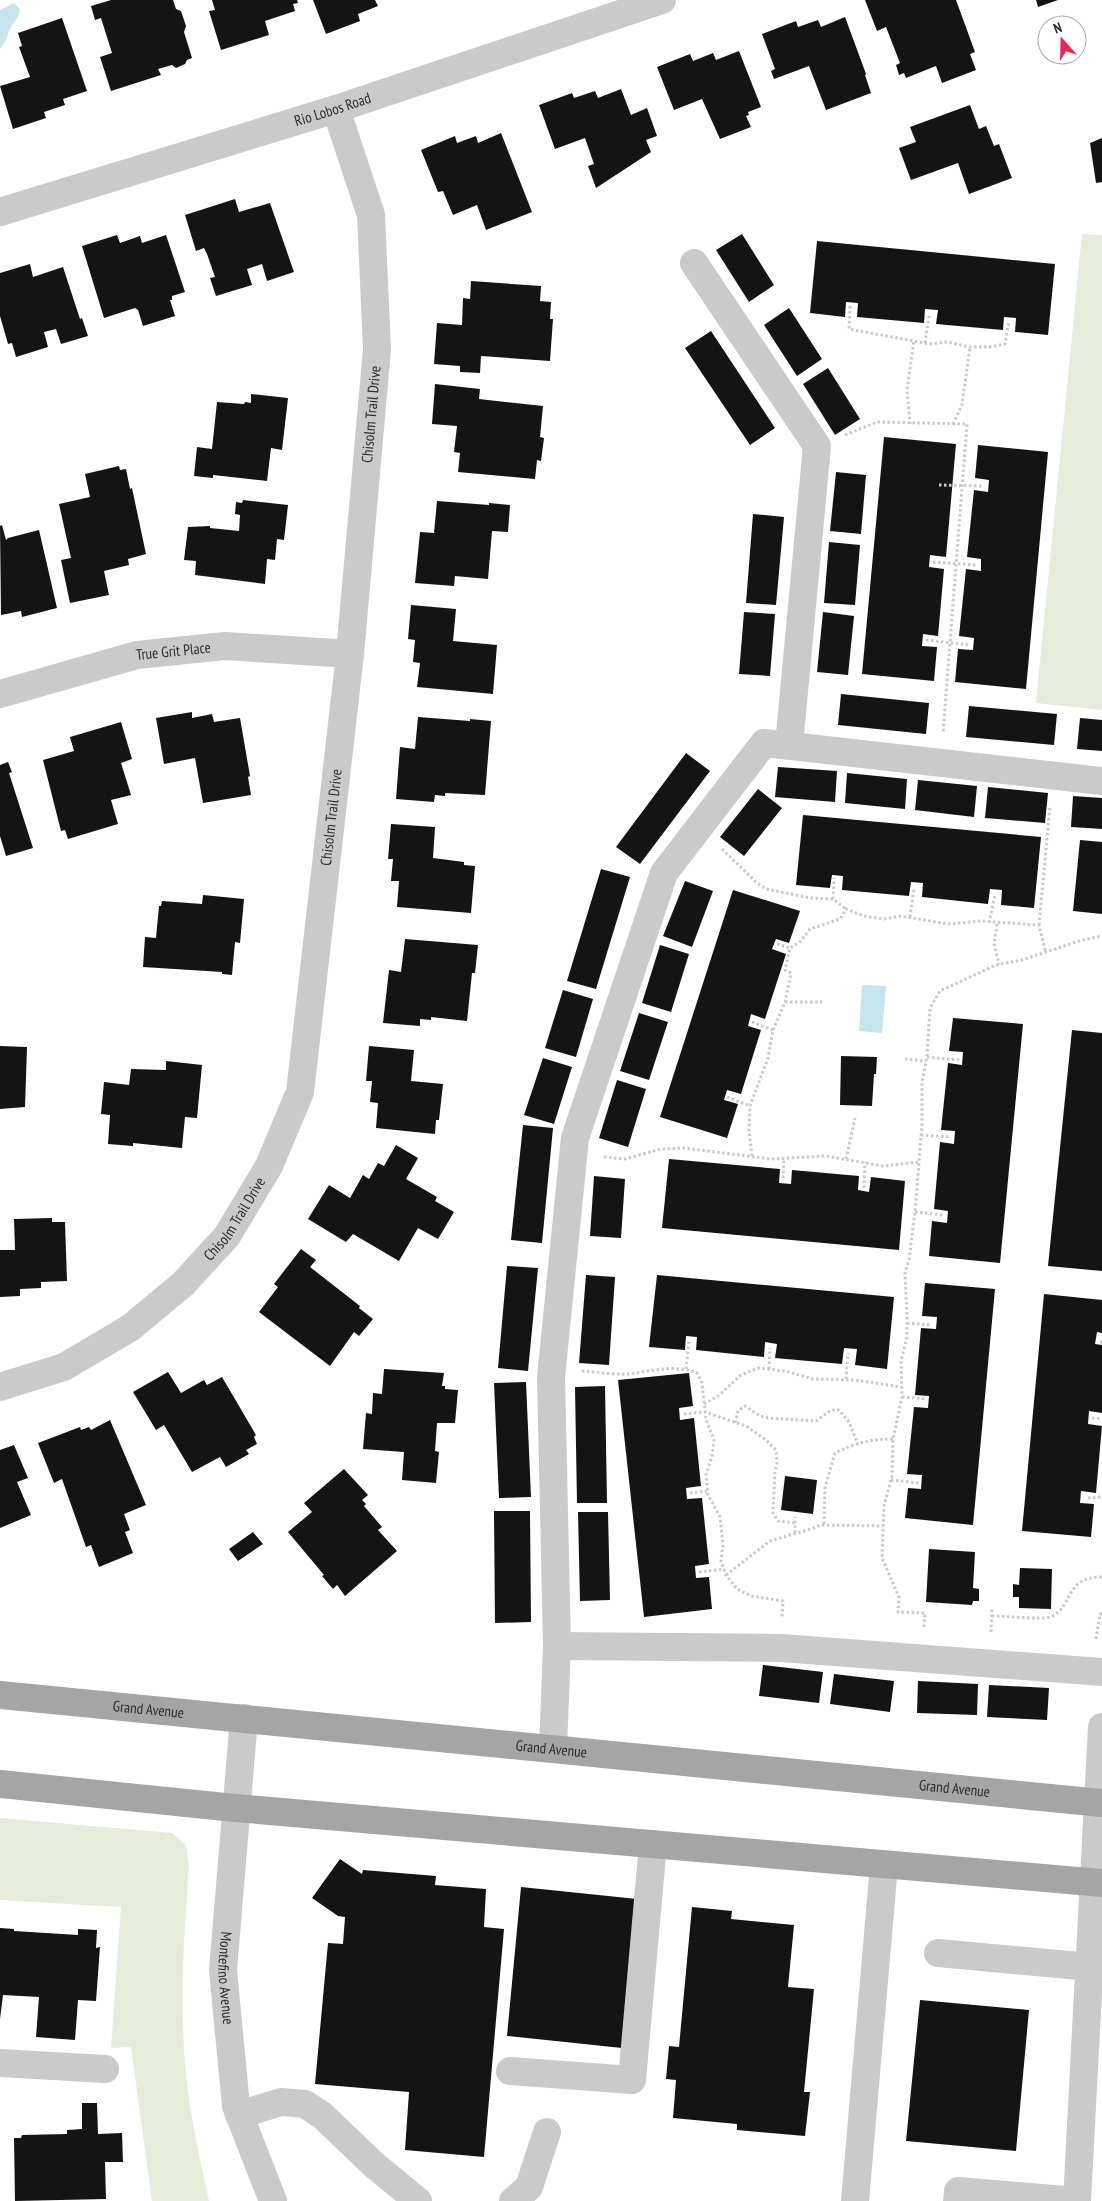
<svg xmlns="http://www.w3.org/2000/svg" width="1102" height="2201" viewBox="0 0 1102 2201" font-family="'PT Sans Narrow',sans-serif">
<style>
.green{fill:#e6ecda}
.water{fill:#c5e4ed}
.building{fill:#141414}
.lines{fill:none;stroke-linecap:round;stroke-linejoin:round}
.path{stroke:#cacaca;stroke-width:3;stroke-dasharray:2.5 2.5;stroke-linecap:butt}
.minor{stroke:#cacaca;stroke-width:28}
.major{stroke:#a5a5a5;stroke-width:28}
.labels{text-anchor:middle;stroke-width:5;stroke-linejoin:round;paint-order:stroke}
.street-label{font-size:15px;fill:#2d2d2d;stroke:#fff}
</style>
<rect width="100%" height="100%" fill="#fff"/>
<path class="green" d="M1082,234L1102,235V710L1036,703Z
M0,1818L172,1833L186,1845L189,1866C184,1935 179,2005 186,2074C190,2117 200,2159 209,2201H152L131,2047L111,2048L121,1907L0,1900Z"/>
<path class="water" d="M14,3L20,9C19,18 15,20 11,27C7,35 6,42 0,49V10Z
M862,985L886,986L882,1033L859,1031Z"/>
<path class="building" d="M111,0H173L176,9L181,11L186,26L184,32L192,58L187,60L185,64L176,68L172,65L158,69L161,75L111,91L100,57L112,53L101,18L95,20L91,6Z
M212,0H297L298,3L293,4L295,11L265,21L269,35L221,50L209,11L215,10Z
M313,0H375L378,6L358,14L360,21L326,34Z
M865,0H956L975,52L970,54L976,70L942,83L936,66L906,78L904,73L899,75L896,65L900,63L886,27L877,31Z
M1036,0H1058L1038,7Z
M845,17L866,74L865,75L871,93L826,110L809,66L774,79L771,71L775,69L762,34L796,21L798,27L818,20L821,27Z
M62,18L87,91L63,99L65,105L44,112L46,118L13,129L0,86L30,77L19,47L22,46L18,33Z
M739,51L761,107L748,112L749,115L746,116L751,127L720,139L702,99L674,110L657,67L690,54L693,61L713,53L716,60Z
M621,89L631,115L647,108L657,136L646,140L651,152L596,188L588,166L594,164L585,138L555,149L539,105L572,93L574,98L595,91L598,98Z
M970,105L979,129L986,126L994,146L999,144L1012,178L969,194L958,163L911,180L899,148L916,142L910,127Z
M501,133L532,212L486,230L477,205L453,215L443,191L438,192L421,150L455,136L457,143L476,136L478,143Z
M1102,138V182L1096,183L1090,143Z
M235,199L239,212L270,203L294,272L267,281L262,264L247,269L252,285L216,296L210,278L215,277L207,254L204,248L196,251L185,215Z
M742,234L774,285L749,302L716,250Z
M117,235L120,243L140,236L142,243L166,235L185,292L172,296V300H170L175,316L143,326L138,310L135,308L104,318L82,246Z
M817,241L1055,264L1048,335L1015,332L1016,318L1004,317L1003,330L936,324L938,310L925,309L924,323L857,317L858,303L846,302L845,317L810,313Z
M30,264L33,277L63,267L80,319L82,318L88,336L61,344L56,329L44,332L48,347L16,357L12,343L8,344L0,316V273Z
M471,281L541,286L540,301L551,302L550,319H553L550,361L481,356L480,373L460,372V366L434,364L437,323L462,325L463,298L470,299Z
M789,308L822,359L797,376L764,325Z
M711,331L775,428L750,445L685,348Z
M828,368L860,419L835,435L803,384Z
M435,384L480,389L479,399L543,406L540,437L544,438L541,461L537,460L535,479L458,472L460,453L454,452L457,426L432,424Z
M251,394L288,398L282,450L271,448L267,481L213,475V478L194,476L197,447L212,449L217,402L244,404L245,402L251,403Z
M884,437L956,444L946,557L930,555L929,567L944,569L938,636L923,634L922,646L937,647L934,681L862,674Z
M978,445L1048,452L1026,689L955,682L958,649L973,650L974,638L959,636L966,569L981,571V559L967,557L974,490L988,492L989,480L975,478Z
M119,466L120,470L126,469L130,489L132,488L146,554L128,559L129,565L104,571L109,595L70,603L61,560L71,558L59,504L90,497L85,474Z
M836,472L866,475L861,534L830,531Z
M243,500L288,505L284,540L277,539L275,560L267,559L265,584L195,575L196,561L184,560L188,527L210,526V528L239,531L240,515L235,514L236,502L242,503Z
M437,501L489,505V503L510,505L508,532L492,531L488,579L455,576L454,586L415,583L420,532L434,533Z
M753,514L784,517L776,605L746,603Z
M2,525L6,540L8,538L39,530L57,608L22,617L21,611L1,615L0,526Z
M829,542L860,545L855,605L824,603Z
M411,605L456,609L453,641L497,645L493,694L417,687L420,663L413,662L415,640L408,639Z
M744,612L775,614L770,676L739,674Z
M823,612L854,616L848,675L817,672Z
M841,694L929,703L926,734L838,725Z
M969,706L1057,714L1054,745L966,737Z
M192,712V718L212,714L214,722L240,718L250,776L248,777L251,795L203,803L195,758L164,764L156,718Z
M418,717L470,721V719L491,721L485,795L445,793V796L435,795L434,802L396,799L400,747L415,749Z
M1080,718L1102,720V751L1077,749Z
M121,722L132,759L121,763L131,795L111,800L118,824L68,839L65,830L61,831L43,760L74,751L70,737Z
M686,753L710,771L640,864L616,847Z
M8,762L12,772L9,773L33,848L6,856L0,836V765Z
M778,767L837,771L835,802L775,797Z
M847,773L907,779L905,809L845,803Z
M918,780L977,786L974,817L915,810Z
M988,787L1048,793L1045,823L985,818Z
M758,789L782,808L744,856L720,837Z
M1073,796L1102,798V829L1071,827Z
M803,815L1041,837L1034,908L1001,905L1002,890L990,889L988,904L922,897L923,883L911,882L909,896L842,890L843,876L832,875L830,888L796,885Z
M391,824L435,827L433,858L464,862V865L475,866L471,913L397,907L399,881H391L393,859H388Z
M1080,840L1102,842V914L1073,911Z
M601,869L630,877L596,989L567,981Z
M685,881L713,891L692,947L663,936Z
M733,890L800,911L789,943L776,939L772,949L786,954L765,1019L751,1014L748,1026L761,1030L741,1094L727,1090L724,1100L738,1104L727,1138L660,1117Z
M203,895L244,899L240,943L235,942L232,975L222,974V972L143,967L145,937L156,938L159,906H161L162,901L202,904Z
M405,939L478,945L475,973H472L467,1021L431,1017V1020L420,1019V1026L383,1023L389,970L401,972Z
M660,945L689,954L671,1012L642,1003Z
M563,990L593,999L576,1057L545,1048Z
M639,1013L668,1022L649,1080L620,1071Z
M953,1018L1023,1024L1000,1263L929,1256L932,1221L947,1223L948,1211L934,1209L940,1142L954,1144L955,1131L941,1130L948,1063L962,1065L963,1052L949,1051Z
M1072,1030L1102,1033V1271L1048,1266Z
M0,1046L27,1047L25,1107L0,1109Z
M369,1046L414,1050L411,1081L443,1084L439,1120H436L435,1134L376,1128L378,1103L370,1102L372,1081H366Z
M841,1056L877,1057L876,1074H874L872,1106L840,1105Z
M543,1058L572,1067L554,1124L524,1115Z
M166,1061L202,1065L197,1118L185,1117L182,1148L133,1143V1146L108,1144L110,1115L101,1114L104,1082L129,1085L131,1069L166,1070Z
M617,1080L646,1089L628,1147L599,1138Z
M523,1125L553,1128L542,1243L511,1240Z
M396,1145L418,1158L406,1179L437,1197L435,1201L454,1212L438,1239L418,1228L399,1261L353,1234L346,1242L308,1219L329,1185L350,1198L363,1175L369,1179L378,1163L384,1166Z
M669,1159L780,1169L779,1183L791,1184L792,1170L859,1176L858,1190L869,1192L871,1177L905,1181L899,1250L662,1228Z
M594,1176L625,1179L621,1238L590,1236Z
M52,1218V1222H65L67,1281L41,1282V1288L20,1289V1296L0,1297V1250H15L14,1219Z
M301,1249L316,1260L310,1267L360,1306L359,1308L373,1319L359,1336L354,1332L330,1366L259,1312L278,1287L274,1284Z
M507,1266L538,1268L528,1371L498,1368Z
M586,1275L615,1277L609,1365L579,1363Z
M657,1275L894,1297L887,1369L855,1365L857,1349L844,1348L842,1364L775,1358L777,1344L765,1342L764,1357L696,1350L697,1337L686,1336L685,1350L649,1347Z
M925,1283L995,1289L973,1525L905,1518L908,1488L921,1489L922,1475L907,1474L914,1407L928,1408L929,1396L915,1395L921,1328L936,1329L937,1317L922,1316Z
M1044,1294L1102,1300V1333L1097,1332L1095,1344L1102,1345V1413L1089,1411L1088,1424L1102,1426L1096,1493L1081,1491L1080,1503L1094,1504L1091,1537L1022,1531Z
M384,1369L444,1373L442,1386H445V1389L458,1390L455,1423H437L435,1451L439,1452L436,1483L402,1480L404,1452L363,1449L366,1413L372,1414L373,1393L382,1394Z
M168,1372L181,1393L204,1380L207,1385L222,1377L256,1435L254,1437L257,1444L246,1450L249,1454L226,1467L220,1457L192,1472L164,1425L156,1430L133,1392Z
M689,1373L693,1406L679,1408L680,1420L694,1418L701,1486L686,1488L687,1499L702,1498L709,1564L695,1566L696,1578L709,1577L712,1609L644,1617L618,1380Z
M526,1382L531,1497L499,1498L494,1383Z
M605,1386L607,1503H577L575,1387Z
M110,1420L146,1505L124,1514L130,1530L125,1532L133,1553L99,1567L91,1545L86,1547L62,1479L54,1483L38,1443L80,1427L81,1430L89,1427L91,1430Z
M14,1445L28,1478L17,1482L31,1515L0,1528V1450Z
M344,1469L368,1495L362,1500L366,1504L364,1506L382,1527L378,1530L397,1551L345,1596L337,1585L333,1589L322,1576L324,1575L288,1532L312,1512L304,1503Z
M785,1476L817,1480L813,1514L781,1510Z
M494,1511H530L531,1622L495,1623Z
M578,1512H608L610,1600L580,1601Z
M253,1532L263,1544L238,1561L229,1549Z
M929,1549L975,1552L973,1588L979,1589V1601H973L972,1605L926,1602Z
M1020,1568L1052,1569L1051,1609L1019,1608V1597H1013V1584L1019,1585Z
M763,1665L823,1672L819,1703L759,1696Z
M834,1674L894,1681L890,1712L830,1704Z
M918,1681L978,1684L977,1715L917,1713Z
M989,1685L1049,1688L1047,1720L987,1717Z
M340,1859L362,1874L363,1870L436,1876L435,1885L486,1889L484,1927L504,1929L484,2157L405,2150L409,2092L315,2084L328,1943L343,1944L345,1917L338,1916L312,1898Z
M521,1887L637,1899L622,2048L507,2036Z
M692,1907L732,1911L731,1919L794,1925L788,1987L814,1989L804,2092H810L805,2136L737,2130V2124L673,2118L676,2080L666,2079L669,2046L679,2047Z
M0,1928L14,1929V1931L78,1935V1929L97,1930L96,1948L100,1947L96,2001L78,2000L75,2040L36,2037L39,1997L3,1995L0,2019Z
M920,2000L1029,2010L1016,2151L906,2141Z
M82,2103H97L98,2134L122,2133L123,2162H105L106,2199L15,2201L14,2138H21L22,2135L67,2134V2130L82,2129Z"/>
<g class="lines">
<path class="path" d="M850,306L849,329L930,344L947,342L970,347H990L1005,344L1009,321
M925,343L929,316
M910,424L907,390L914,340
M953,424L962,405L970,347
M845,435L877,422L967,424L943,733
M939,485L984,486
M933,562L976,565
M926,640L970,645
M722,849L756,882L766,889L811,898L833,899L846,909
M833,899L834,878
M910,917L914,888
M989,923L995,895
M997,924L994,944L999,964
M1039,925L1050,806
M777,944L790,948
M785,1002H822
M752,1022L773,1030
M927,1057L959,1060
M905,1059L926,1061
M727,1097L750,1106
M921,1135L951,1137
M752,1156L749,1131L750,1106L768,1058L773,1030L785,1002L791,973L785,970L790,948L800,942L810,929L840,919L846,909L864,916L884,919L901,916L948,924L981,921L1039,925L1046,953
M604,1157L625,1159L661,1149L684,1148L771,1159L826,1156L883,1166L918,1162
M846,1159L855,1118
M783,1178L784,1158
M864,1188L865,1162
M915,1212L943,1215
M907,1323L932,1325
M1100,1342H1102
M686,1369L689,1341
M769,1369L770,1348
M582,1371C597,1372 614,1375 629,1374C652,1371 675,1364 697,1373L702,1383L706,1419L714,1440L712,1456L706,1475L708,1495L720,1517L723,1544L721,1561L726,1575L737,1589L751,1596L783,1601L782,1617
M846,1379L848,1353
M902,1397L927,1399
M704,1404L718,1396L741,1375L758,1368L785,1371L813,1379L855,1380L902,1387
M684,1414L705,1412L746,1426L766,1440L776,1450L777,1463L775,1472L773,1513L778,1521L795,1523V1534
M1092,1418L1102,1419
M735,1423L738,1411L745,1406L760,1416L768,1418L816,1421L831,1410H839L849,1422L857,1442
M891,1480L919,1483
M690,1493L707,1491
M1088,1498L1102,1497
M795,1523V1517
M824,1524L825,1488L835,1453C855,1443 870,1439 893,1439
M699,1572L724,1569
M726,1575L770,1541L814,1528L820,1525L883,1526
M992,1616C1005,1616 1040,1620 1050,1617C1074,1608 1063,1577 1102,1577
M924,1627L925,1613L898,1612L899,1597L882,1558L884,1506L892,1476L893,1439L902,1397L901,1361L907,1337V1318L905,1272L909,1260L915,1212L922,1124V1082L927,1057L930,1008L940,991L996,965L1022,960L1082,940L1102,936
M991,1632L992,1607
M1096,1639L1100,1614H1102"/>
<g class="minor">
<path id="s1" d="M0,212L336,109L662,0"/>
<path d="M694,263L817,446L789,745"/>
<path id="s2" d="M0,694L137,655L225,646L350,654"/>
<path id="s3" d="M0,1387L64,1367L130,1328L183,1284L227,1236L269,1166L300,1092L350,654L377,349L371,215L336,109"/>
<path d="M557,1646L781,1648L1102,1672"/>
<path id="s4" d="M244,1718L223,1970L236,2106L273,2201"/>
<path d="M553,1748L557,1646L551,1377L575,1138L664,873L764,743L1102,781"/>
<path d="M938,1953L1102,1968"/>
<path d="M0,2063L105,2069"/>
<path d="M510,2071L632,2080L653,1844"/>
<path d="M239,2115L281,2102L305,2104L323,2116L373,2164L418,2201"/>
<path d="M513,2201L529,2187L547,2132"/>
<path d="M855,2201L884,1865"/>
<path d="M957,2201L958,2191L1077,2201"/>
<path d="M1077,2201L1102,1727"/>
</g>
<g class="major">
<path id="s5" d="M0,1695L1102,1803"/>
<path d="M0,1784L235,1808L1102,1883"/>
</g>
</g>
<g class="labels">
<g class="street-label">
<text dy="5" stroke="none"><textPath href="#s1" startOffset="348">Rio Lobos Road</textPath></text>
<text dy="5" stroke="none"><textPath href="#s3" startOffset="1121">Chisolm Trail Drive</textPath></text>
<text dy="5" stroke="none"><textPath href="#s2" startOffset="179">True Grit Place</textPath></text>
<text dy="5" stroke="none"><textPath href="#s3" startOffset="716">Chisolm Trail Drive</textPath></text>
<text dy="5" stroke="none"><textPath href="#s3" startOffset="296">Chisolm Trail Drive</textPath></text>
<text dy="5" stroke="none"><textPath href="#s5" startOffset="149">Grand Avenue</textPath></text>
<text dy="5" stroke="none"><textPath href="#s5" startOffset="554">Grand Avenue</textPath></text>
<text dy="5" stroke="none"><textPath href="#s5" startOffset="959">Grand Avenue</textPath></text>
<text dy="5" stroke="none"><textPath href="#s4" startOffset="261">Montefino Avenue</textPath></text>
</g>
</g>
<g transform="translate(1062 40) rotate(340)"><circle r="24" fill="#ffffff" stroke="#ababab"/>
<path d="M0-4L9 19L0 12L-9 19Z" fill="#ef2453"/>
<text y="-8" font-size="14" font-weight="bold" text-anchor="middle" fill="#2d2d2d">N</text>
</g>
</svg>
